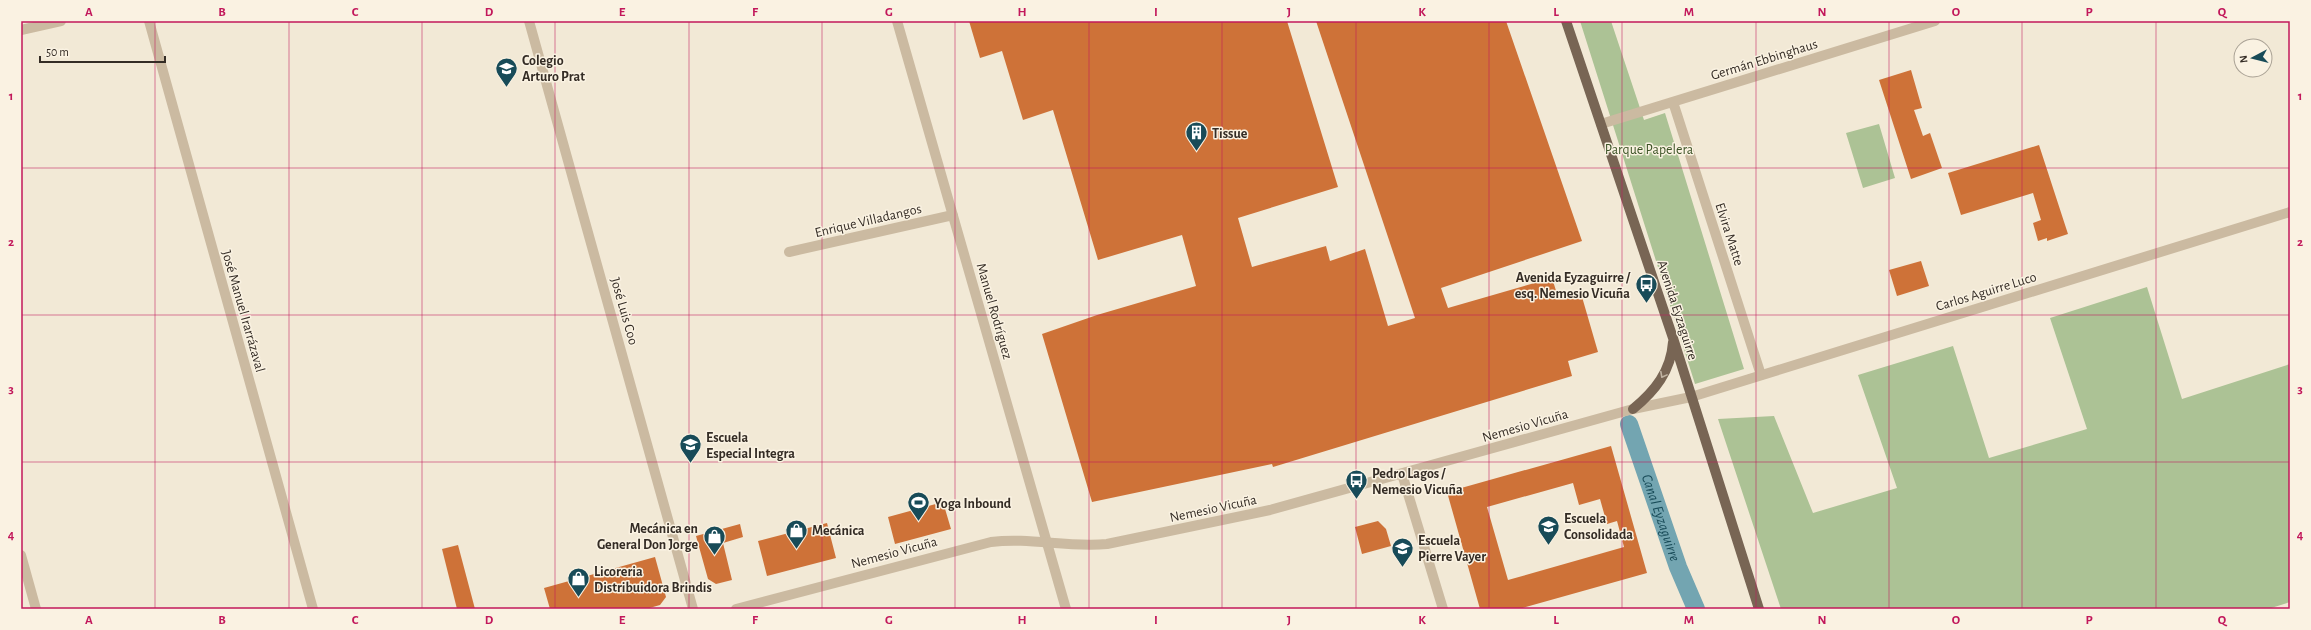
<svg xmlns="http://www.w3.org/2000/svg" width="2311" height="630" viewBox="0 0 2311 630" font-family="'Alegreya Sans',sans-serif">
<style>
.green{fill:#acc295}
.lines{fill:none;stroke-linecap:round;stroke-linejoin:round}
.canal{stroke:#73a5b1;stroke-width:18}
.building{fill:#ce7238;fill-rule:evenodd}
.minor{stroke:#cbbaa1;stroke-width:10}
.tertiary{stroke:#cbbaa1;stroke-width:10}
.primary{stroke:#786554;stroke-width:10}
.oneway{stroke:#c0b3a2}
.grid{fill:none;stroke:#c2185b;stroke-width:1;stroke-opacity:0.55}
.labels{text-anchor:middle;stroke-width:3;stroke-linejoin:round;paint-order:stroke}
.street-label{font-size:14px;fill:#342c25;stroke:#faf2e2}
.poi-label{font-size:14px;font-weight:bold;fill:#342c25;stroke:#faf2e2;text-anchor:start}
.park-label{font-size:14px;fill:#3d5427;stroke:#faf2e2}
.water-label{font-size:15px;font-style:italic;fill:#184b58;stroke:#faf2e2}
.neatline{fill:none;stroke:#c2185b;stroke-width:1.5}
.grid-label{font-size:13px;text-anchor:middle;font-weight:bold;fill:#c2185b}
</style>
<rect width="100%" height="100%" fill="#f2e9d6"/>
<path class="green" d="M1580,21H1611L1644,120L1665,113L1744,369L1695,384Z
M1879,124L1895,178L1863,188L1846,133Z
M2147,287L2182,399L2290,364V602L2268,609H1781L1718,419L1774,416L1813,513L1897,488L1858,375L1953,346L1989,458L2087,429L2050,318Z"/>
<g class="lines">
<path class="canal" id="s1" d="M1629,424L1678,567L1696,609"/>
</g>
<path class="building" d="M969,21H1287L1338,187L1238,218L1252,267L1326,246L1330,261L1365,249L1388,326L1415,318L1316,21H1506L1582,241L1441,288L1448,308L1552,278L1558,297L1580,290L1598,352L1568,361L1572,376L1273,467L1272,464L1092,502L1042,334L1097,315L1196,286L1182,235L1098,260L1053,110L1023,120L1002,51L980,58Z
M1911,70L1922,108L1914,110L1923,136L1930,133L1942,168L1911,179L1879,80Z
M2039,145L2068,234L2047,241V238L2038,241L2033,223L2041,220L2033,193L1961,215L1948,173Z
M1921,261L1929,286L1897,296L1889,270Z
M1611,446L1647,573L1519,609H1480L1447,492ZM1573,483L1579,505L1600,499L1607,524L1617,521L1624,547L1508,580L1487,507Z
M943,502L951,529L895,544L888,517Z
M1378,521L1386,529L1391,546L1362,554L1355,527Z
M827,523L836,558L767,576L758,541Z
M740,524L743,537L723,543L732,580L716,584L708,579L696,536Z
M458,545L475,609H457L442,549Z
M655,557L666,597L660,605L646,609H550L544,588Z"/>
<g class="lines">
<path class="minor" d="M149,21L313,609
M529,21L693,609
M897,21L1066,609
M21,30L61,21
M1673,102L1761,375
M1601,124L1935,21
M789,252L953,215
M1402,474L1443,609
M21,555L36,609"/>
<path class="tertiary" d="M736,609L991,542C1030,537 1068,548 1107,544L1270,510L1633,409L1691,397L2290,212"/>
<path class="primary" d="M1566,21L1673,338L1759,609
M1633,409C1655,391 1671,371 1673,342"/>
</g>
<defs><path id="oneway-chevron" d="M-2-3.5L2.5 0L-2 3.5" fill="none" stroke-width="1.6" stroke-linecap="round" stroke-linejoin="round"/></defs>
<use class="oneway" href="#oneway-chevron" transform="translate(1663 375) rotate(118)"/>
<path class="grid" d="M155,21V609M289,21V609M422,21V609M555,21V609M689,21V609M822,21V609M955,21V609M1089,21V609M1222,21V609M1356,21V609M1489,21V609M1622,21V609M1756,21V609M1889,21V609M2022,21V609M2156,21V609M21,168H2290M21,315H2290M21,462H2290"/>
<defs>
<symbol id="school-pin" viewBox="-11 -11 22 30"><path d="M0 17L-7.5 6A9.5 9.5 0 1 1 7.5 6Z" fill="#184b58" stroke="#faf2e2"/><path d="M0-5L7-2L0 1L-7-2ZM-4 1L0 2.5L4 1V4Q0 6-4 4Z" fill="#fff"/></symbol>
<symbol id="building-pin" viewBox="-11 -11 22 30"><path d="M0 17L-7.5 6A9.5 9.5 0 1 1 7.5 6Z" fill="#184b58" stroke="#faf2e2"/><path d="M-4-6H4V6H1V3H-1V6H-4ZM-2.5-4.3h1.7v1.8h-1.7ZM.8-4.3h1.7v1.8H.8ZM-2.5-1h1.7V.8h-1.7ZM.8-1h1.7V.8H.8Z" fill="#fff"/></symbol>
<symbol id="bus-pin" viewBox="-11 -11 22 30"><path d="M0 17L-7.5 6A9.5 9.5 0 1 1 7.5 6Z" fill="#184b58" stroke="#faf2e2"/><path d="M-5-6H5V4H4V6H2V4H-2V6H-4V4H-5ZM-3.5-4V0h7V-4ZM-3.5 1.2v1.5H-2V1.2ZM2 1.2v1.5H3.5V1.2Z" fill="#fff"/></symbol>
<symbol id="stadium-pin" viewBox="-11 -11 22 30"><path d="M0 17L-7.5 6A9.5 9.5 0 1 1 7.5 6Z" fill="#184b58" stroke="#faf2e2"/><path d="M0-5a6.5 5 0 1 0 0 10a6.5 5 0 1 0 0-10ZM-3.5-1.8h7v3.6h-7Z" fill="#fff"/></symbol>
<symbol id="shop-pin" viewBox="-11 -11 22 30"><path d="M0 17L-7.5 6A9.5 9.5 0 1 1 7.5 6Z" fill="#184b58" stroke="#faf2e2"/><path d="M-5-2.5h2.3a2.7 3.5 0 0 1 5.4 0H5L5.5 6h-11ZM-1.5-2.5h3a1.5 2.3 0 0 0-3 0Z" fill="#fff"/></symbol>
</defs>
<g fill-rule="evenodd">
<use href="#school-pin" x="494" y="56" width="25" height="34"/>
<use href="#building-pin" x="1184" y="120" width="25" height="34"/>
<use href="#bus-pin" x="1634" y="272" width="25" height="34"/>
<use href="#school-pin" x="678" y="432" width="25" height="34"/>
<use href="#bus-pin" x="1344" y="468" width="25" height="34"/>
<use href="#stadium-pin" x="906" y="490" width="25" height="34"/>
<use href="#school-pin" x="1536" y="514" width="25" height="34"/>
<use href="#shop-pin" x="784" y="518" width="25" height="34"/>
<use href="#shop-pin" x="702" y="524" width="25" height="34"/>
<use href="#school-pin" x="1390" y="536" width="25" height="34"/>
<use href="#shop-pin" x="566" y="566" width="25" height="34"/>
</g>
<g class="labels">
<g class="street-label">
<text transform="translate(1764 59) rotate(-17)" y="5">Germán Ebbinghaus</text>
<text transform="translate(868 220) rotate(-13)" y="5">Enrique Villadangos</text>
<text transform="translate(1730 234) rotate(72)" y="5">Elvira Matte</text>
<text transform="translate(1986 291) rotate(-17)" y="5">Carlos Aguirre Luco</text>
<text transform="translate(1678 310) rotate(72)" y="5">Avenida Eyzaguirre</text>
<text transform="translate(244 311) rotate(74)" y="5">José Manuel Irarrázaval</text>
<text transform="translate(625 311) rotate(74)" y="5">José Luis Coo</text>
<text transform="translate(995 311) rotate(74)" y="5">Manuel Rodríguez</text>
<text transform="translate(1525 425) rotate(-16)" y="5">Nemesio Vicuña</text>
<text transform="translate(1213 508) rotate(-12)" y="5">Nemesio Vicuña</text>
<text transform="translate(894 552) rotate(-15)" y="5">Nemesio Vicuña</text>
</g>
<g class="poi-label">
<text x="522" y="65">Colegio<tspan x="522" dy="16">Arturo Prat</tspan></text>
<text x="1212" y="138">Tissue</text>
<text x="1630" y="282" text-anchor="end">Avenida Eyzaguirre /<tspan x="1630" dy="16">esq. Nemesio Vicuña</tspan></text>
<text x="706" y="442">Escuela<tspan x="706" dy="16">Especial Integra</tspan></text>
<text x="1372" y="478">Pedro Lagos /<tspan x="1372" dy="16">Nemesio Vicuña</tspan></text>
<text x="934" y="508">Yoga Inbound</text>
<text x="1564" y="523">Escuela<tspan x="1564" dy="16">Consolidada</tspan></text>
<text x="698" y="533" text-anchor="end">Mecánica en<tspan x="698" dy="16">General Don Jorge</tspan></text>
<text x="812" y="535">Mecánica</text>
<text x="1418" y="545">Escuela<tspan x="1418" dy="16">Pierre Vayer</tspan></text>
<text x="594" y="576">Licoreria<tspan x="594" dy="16">Distribuidora Brindis</tspan></text>
</g>
<g class="park-label">
<text x="1649" y="154">Parque Papelera</text>
</g>
<g class="water-label">
<text dy="5" stroke="none"><textPath href="#s1" startOffset="99">Canal Eyzaguirre</textPath></text>
</g>
</g>
<rect width="2311" height="630" fill="none" stroke="#faf2e2" stroke-width="44"/>
<g transform="translate(2253 58) rotate(263)"><circle r="19" fill="#faf2e2" stroke="#aba396"/>
<path d="M0-3L7 15L0 10L-7 15Z" fill="#184b58"/>
<text y="-6" font-size="11" font-weight="bold" text-anchor="middle" fill="#342c25">N</text>
</g>
<path d="M40 56v6h125v-6" fill="none" stroke="#342c25" stroke-width="2"/>
<text x="46" y="56" font-size="12" fill="#342c25" stroke="#faf2e2" stroke-width="3" paint-order="stroke">50 m</text>
<rect x="22" y="22" width="2267" height="586" class="neatline"/>
<g class="grid-label">
<text x="89" y="16">A</text>
<text x="222" y="16">B</text>
<text x="355" y="16">C</text>
<text x="489" y="16">D</text>
<text x="622" y="16">E</text>
<text x="755" y="16">F</text>
<text x="889" y="16">G</text>
<text x="1022" y="16">H</text>
<text x="1156" y="16">I</text>
<text x="1289" y="16">J</text>
<text x="1422" y="16">K</text>
<text x="1556" y="16">L</text>
<text x="1689" y="16">M</text>
<text x="1822" y="16">N</text>
<text x="1956" y="16">O</text>
<text x="2089" y="16">P</text>
<text x="2222" y="16">Q</text>
<text x="11" y="100">1</text>
<text x="2300" y="100">1</text>
<text x="11" y="246">2</text>
<text x="2300" y="246">2</text>
<text x="11" y="393">3</text>
<text x="2300" y="393">3</text>
<text x="11" y="539">4</text>
<text x="2300" y="539">4</text>
<text x="89" y="624">A</text>
<text x="222" y="624">B</text>
<text x="355" y="624">C</text>
<text x="489" y="624">D</text>
<text x="622" y="624">E</text>
<text x="755" y="624">F</text>
<text x="889" y="624">G</text>
<text x="1022" y="624">H</text>
<text x="1156" y="624">I</text>
<text x="1289" y="624">J</text>
<text x="1422" y="624">K</text>
<text x="1556" y="624">L</text>
<text x="1689" y="624">M</text>
<text x="1822" y="624">N</text>
<text x="1956" y="624">O</text>
<text x="2089" y="624">P</text>
<text x="2222" y="624">Q</text>
</g>
</svg>
